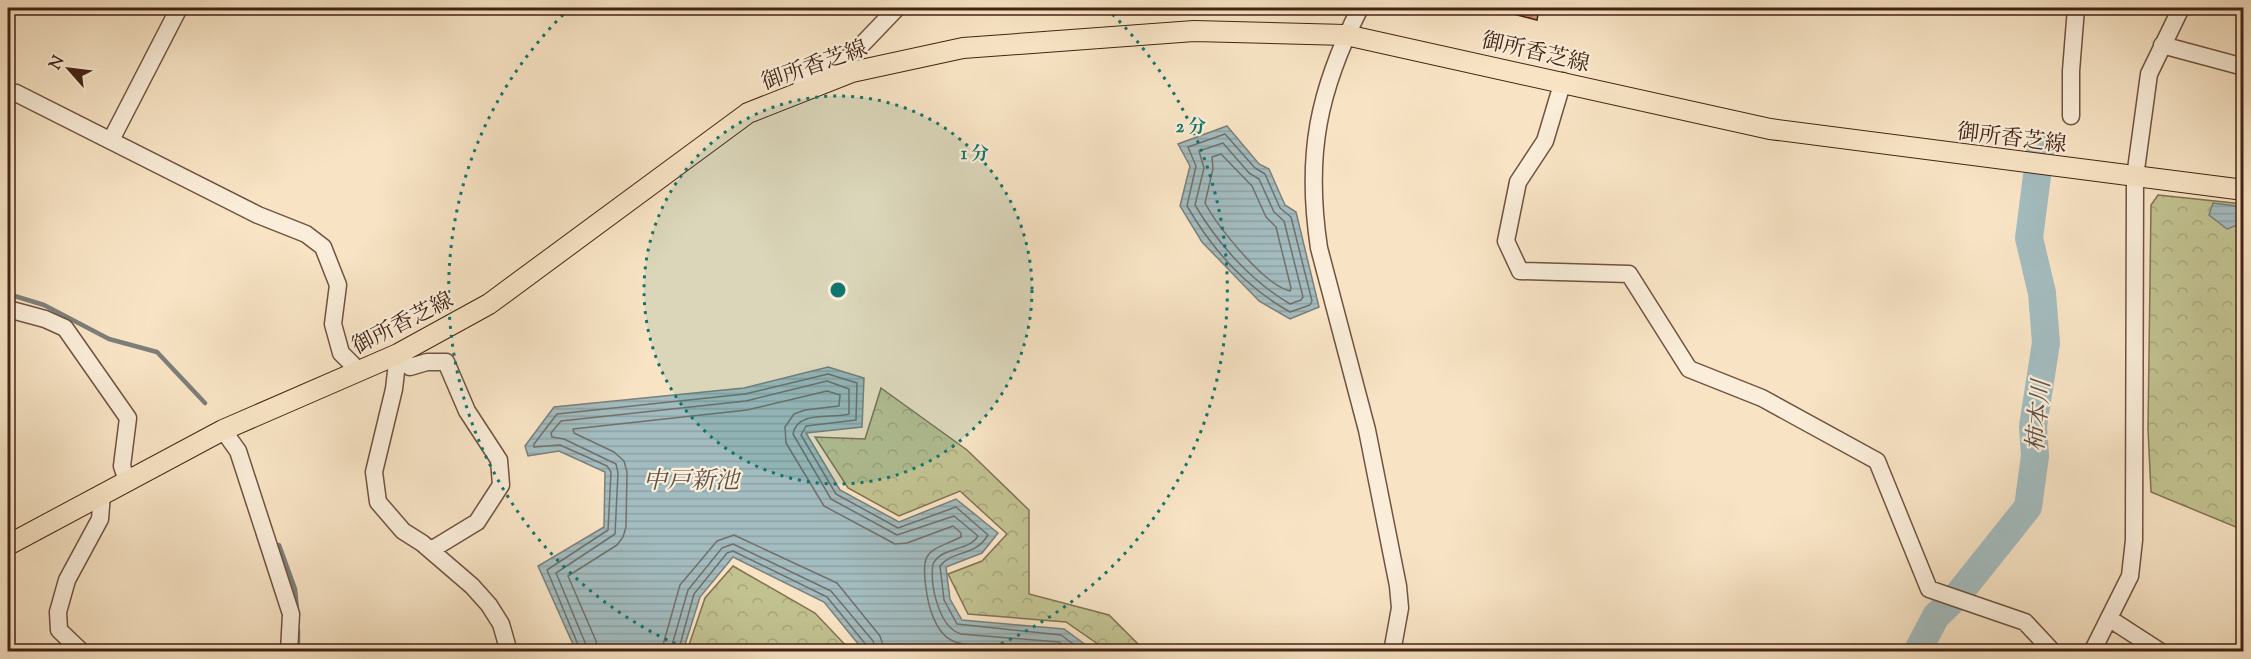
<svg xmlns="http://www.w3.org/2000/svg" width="2251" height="659" viewBox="0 0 2251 659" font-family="'Sorts Mill Goudy','Noto Serif JP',serif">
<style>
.forest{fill:url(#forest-crowns);stroke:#827252;stroke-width:1.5}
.water{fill:url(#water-rules);stroke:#7d7f7b;stroke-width:1.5}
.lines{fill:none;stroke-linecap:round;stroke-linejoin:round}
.shore{stroke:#73706a;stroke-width:1.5}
.stream{stroke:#7d7f7b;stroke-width:4.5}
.river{stroke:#a3bcbf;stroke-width:28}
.building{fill:url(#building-cross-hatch);stroke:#432314;stroke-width:1.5}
.minor-casing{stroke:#705340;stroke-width:19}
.major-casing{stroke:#432314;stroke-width:22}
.minor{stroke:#faedd9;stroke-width:16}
.major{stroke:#f8e4c5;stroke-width:20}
.ring{fill:none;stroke:#0f766e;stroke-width:3;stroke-dasharray:3 6}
.labels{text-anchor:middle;stroke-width:4.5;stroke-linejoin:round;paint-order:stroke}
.street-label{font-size:22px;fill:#432314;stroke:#faedd9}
.water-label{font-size:24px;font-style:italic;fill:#605147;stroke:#faedd9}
.centre{fill:#0f766e;stroke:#faedd9;stroke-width:3}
.ring-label{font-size:18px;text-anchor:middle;font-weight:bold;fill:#0f766e;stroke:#faedd9;stroke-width:4.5;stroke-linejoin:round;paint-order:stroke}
</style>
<defs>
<pattern id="forest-crowns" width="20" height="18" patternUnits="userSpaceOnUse" patternTransform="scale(1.5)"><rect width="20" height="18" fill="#c2c291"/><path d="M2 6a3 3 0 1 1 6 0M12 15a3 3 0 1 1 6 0" fill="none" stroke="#a8a67c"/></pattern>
<pattern id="water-rules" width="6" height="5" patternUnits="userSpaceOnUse" patternTransform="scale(1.5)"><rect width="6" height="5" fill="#a3bcbf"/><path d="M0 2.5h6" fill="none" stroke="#8ea1a3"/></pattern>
<pattern id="building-cross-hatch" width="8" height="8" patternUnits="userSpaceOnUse" patternTransform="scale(1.5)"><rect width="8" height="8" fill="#d79376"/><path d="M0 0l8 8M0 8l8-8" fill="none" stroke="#b07860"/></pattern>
</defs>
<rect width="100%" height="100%" fill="#f8e4c5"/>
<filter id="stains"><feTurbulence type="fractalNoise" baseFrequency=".00333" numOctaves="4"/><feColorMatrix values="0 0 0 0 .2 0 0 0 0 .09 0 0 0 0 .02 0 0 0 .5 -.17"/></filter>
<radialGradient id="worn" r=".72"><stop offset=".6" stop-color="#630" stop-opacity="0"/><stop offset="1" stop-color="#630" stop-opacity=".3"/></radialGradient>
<path class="forest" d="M2158,195L2243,204V530L2151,492L2148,429L2151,205Z
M881,388L967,450L1029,510V594L1109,615L1145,651H1108L1066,622L968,614L948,574L982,561L1007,534L960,491L899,516L848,488L815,437L865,439Z
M733,566L815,613L851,651H689L688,648L705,598Z"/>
<path class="water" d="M1227,126L1259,164L1269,169L1285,205L1296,212L1319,307L1290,319L1259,301L1202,242L1180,206L1190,166L1178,144Z
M2213,203L2243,207V223L2227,229L2209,215Z
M828,367L864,378L862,427L806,433L840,490L899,522L956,499L998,533L982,553L946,567L950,599L962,620L1064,629L1094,651H864L824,602L733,557L700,597L683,651H576L538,566L604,527L605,472L559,451L528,456L525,446L554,407L744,388Z"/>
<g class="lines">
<path class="shore" d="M1225,134L1255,168L1265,174L1280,208L1291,217L1312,301L1310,305L1290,312C1247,288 1212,249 1187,206L1196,166L1188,147Z
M1223,143L1249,173L1259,179L1274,212L1284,221L1303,297L1301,300L1290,304C1251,281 1218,244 1195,205L1204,168L1199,151Z
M1221,154L1252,186L1266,217L1276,227L1291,288L1290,291C1264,285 1218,227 1205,203L1213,169L1212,157Z
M581,652L547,570L608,530L611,472L607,466L560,445L534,447V444L557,414L745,394L828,374L857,383L856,420L806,426L801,435L836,494L898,528L956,507L988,535C975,557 952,550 940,566L944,600L957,624L1061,635L1084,652
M589,652L556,573L615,534L618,473L616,464L564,439L552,437L551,433L561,421L746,401L827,381L849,389V414C832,419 797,410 793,434L831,499L897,535L954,516L978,536C968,552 942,546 933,564C930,584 938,627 961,634L1059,642L1072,652
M598,652L596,641L568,576L617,545L623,537L626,527L627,472L624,461L614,452L574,433L573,429L747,410L827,391L840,395L839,406L805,410L794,414L785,427L786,443L824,506L895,544L907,543L953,526L961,533V537C930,552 920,548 926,588C928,605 935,632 951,640C971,651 1031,645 1057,652
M661,652L680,585L717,541L734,535L837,583L880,636L885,652
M670,652L688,590L722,548L733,544L831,591L873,641L876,652
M678,652L694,594L727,553L733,551L827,597L867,646L868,652"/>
<path class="stream" d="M8,294L44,305L109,339L157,352L205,403
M279,545L295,589L297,610
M298,630V652"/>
<path class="river" d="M1917,652L1936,616L1957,596L2028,507L2035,456L2033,426L2046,343L2042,293L2029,238L2041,145"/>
</g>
<path class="building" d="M1490,8H1539L1537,20Z"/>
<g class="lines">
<defs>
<path id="minor" d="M1360,8C1318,91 1305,155 1319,248L1367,430L1398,586L1400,608L1392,652
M2162,45L2244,67
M1563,81L1545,141L1518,182L1506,241L1520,271L1629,274L1689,369L1762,398L1877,461L1929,589L2025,622L2053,652
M8,92L16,93L258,215L306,234L323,247L338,285L333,324L341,353L359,371
M798,93L807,77L851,56L897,8
M2071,116V71L2076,8
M111,140L179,8
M8,309L45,319L65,328L128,418L122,466L127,481
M398,354L394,389L374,472L378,502L403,531L422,543L472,586L489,605L501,624L509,652
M398,354L410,367L427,362H446L467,411L499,460L501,485L477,522L431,550
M223,430L238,451L291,614L289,652
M2110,619L2161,652
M82,652L59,630L58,612L67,580L100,519L102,494
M2092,652L2130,576L2134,540L2135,177L2149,74L2181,8"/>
<path id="major" d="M8,545L223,430L398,354L489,304L748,113L852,72L963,48L1194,31L1346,35L1770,129L2244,190"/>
</defs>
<use href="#minor" class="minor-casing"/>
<use href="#major" class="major-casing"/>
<use href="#minor" class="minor"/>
<use href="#major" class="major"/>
</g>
<circle cx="838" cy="290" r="194" fill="#0f766e" fill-opacity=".12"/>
<g class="ring">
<circle cx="838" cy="290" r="194"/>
<path d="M692 651A389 389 0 0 1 570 8M1106 8A389 389 0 0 1 984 651"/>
</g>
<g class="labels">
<g class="street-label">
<text transform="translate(1536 51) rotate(13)" y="8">御所香芝線</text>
<text transform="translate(814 64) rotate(-19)" y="8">御所香芝線</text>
<text transform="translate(2012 137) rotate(7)" y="8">御所香芝線</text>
<text transform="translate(402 322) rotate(-27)" y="8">御所香芝線</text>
</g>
<g class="water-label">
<text transform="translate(2038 416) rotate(-85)" y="8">柿本川</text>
<text x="691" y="488">中戸新池</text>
</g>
</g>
<circle cx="838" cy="290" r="9" class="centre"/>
<g class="ring-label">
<text x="1191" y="132">2 分</text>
<text x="975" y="159">1 分</text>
</g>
<rect width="2251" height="659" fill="none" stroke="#f8e4c5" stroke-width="30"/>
<rect x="9" y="9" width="2233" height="641" fill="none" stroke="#432314" stroke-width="3"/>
<rect x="15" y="15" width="2221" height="629" fill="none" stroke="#432314" stroke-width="1.5"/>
<g transform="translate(69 69) rotate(298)" stroke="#faedd9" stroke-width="4.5" paint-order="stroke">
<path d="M0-4.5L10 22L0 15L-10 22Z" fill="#432314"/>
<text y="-9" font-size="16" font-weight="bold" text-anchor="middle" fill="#432314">N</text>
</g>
<rect width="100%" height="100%" filter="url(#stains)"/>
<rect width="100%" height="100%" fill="url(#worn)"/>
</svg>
